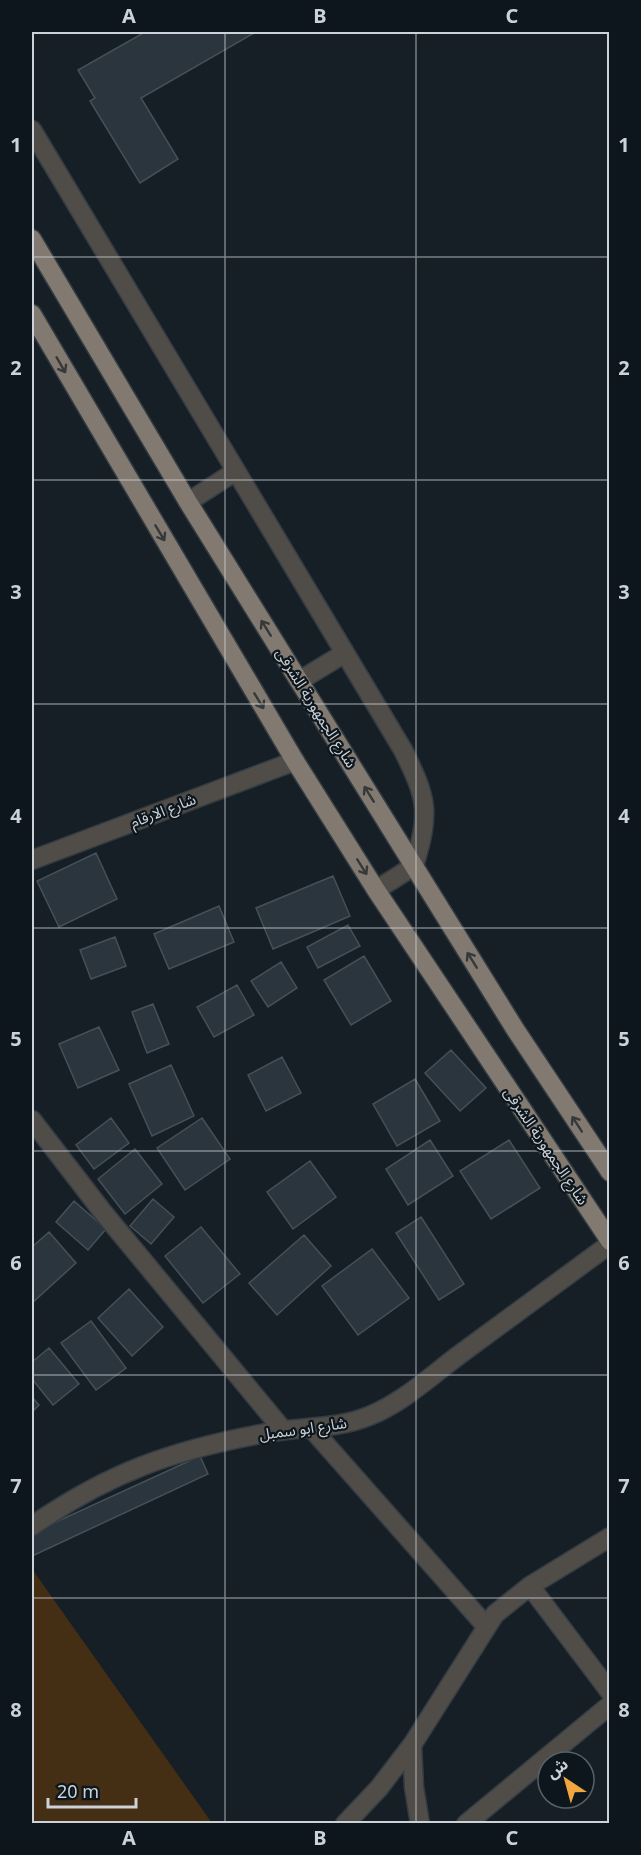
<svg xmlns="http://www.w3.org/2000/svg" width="641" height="1855" viewBox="0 0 641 1855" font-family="'Noto Sans','Noto Sans Arabic',sans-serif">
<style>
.green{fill:#442e14}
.building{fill:#2b353d;stroke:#455059;stroke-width:1.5}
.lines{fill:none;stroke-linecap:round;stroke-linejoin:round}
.lane-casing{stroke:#333c42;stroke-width:21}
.street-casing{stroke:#333c42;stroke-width:21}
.primary-casing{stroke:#333c42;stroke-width:21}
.lane{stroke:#504c48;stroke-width:18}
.street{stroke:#504c48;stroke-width:18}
.primary{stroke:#827a71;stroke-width:18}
.oneway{stroke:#36393a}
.grid{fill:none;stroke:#ccd2d7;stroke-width:1.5;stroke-opacity:0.55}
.labels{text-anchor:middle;stroke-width:4.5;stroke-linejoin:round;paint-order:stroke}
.street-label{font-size:15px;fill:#ccd2d7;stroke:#0d161d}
.neatline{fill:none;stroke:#ccd2d7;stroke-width:2}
.grid-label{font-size:20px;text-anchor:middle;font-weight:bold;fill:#ccd2d7}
</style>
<rect width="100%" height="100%" fill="#161f26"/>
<path class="green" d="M32,1569L212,1823H32Z"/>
<path class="building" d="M145,32H256L141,98L178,159L140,183L90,101L95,98L78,70Z
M96,853L117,899L59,927L37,881Z
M333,876L350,916L273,949L256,908Z
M219,906L234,942L169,969L154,934Z
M348,925L360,946L318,968L307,947Z
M115,937L126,966L91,979L80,950Z
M364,956L391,1001L351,1025L324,980Z
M281,962L297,988L268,1007L251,981Z
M237,985L254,1015L214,1037L197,1007Z
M153,1004L169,1044L147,1053L132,1012Z
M99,1027L119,1070L78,1088L59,1044Z
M451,1050L486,1088L460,1111L425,1073Z
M282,1057L301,1093L266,1111L248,1075Z
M171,1065L194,1116L152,1136L129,1084Z
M415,1079L440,1121L397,1146L373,1104Z
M111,1118L129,1143L94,1169L76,1145Z
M202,1118L230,1159L185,1190L157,1148Z
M430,1140L453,1176L408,1205L386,1169Z
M509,1140L540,1188L491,1219L460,1171Z
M135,1149L162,1184L125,1214L98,1179Z
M310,1161L336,1197L293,1229L267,1192Z
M153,1199L174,1217L151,1244L130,1226Z
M74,1201L106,1229L88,1250L56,1222Z
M421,1217L464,1284L439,1300L396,1233Z
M201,1227L240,1274L203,1303L165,1256Z
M49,1232L76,1263L32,1303V1247Z
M304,1235L331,1266L277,1315L249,1283Z
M372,1249L409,1298L358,1335L322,1286Z
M129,1289L163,1327L132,1356L98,1318Z
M91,1321L126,1368L96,1390L61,1343Z
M49,1348L79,1384L53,1405L32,1379V1362Z
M32,1397L39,1405L32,1412Z
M200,1456L208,1474L32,1556V1533Z"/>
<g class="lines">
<defs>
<path id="lane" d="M32,130L403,750C428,800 430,812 414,866L376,890
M188,502L236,471
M299,681L345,653"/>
<path id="street" d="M32,860L295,761
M32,1120L102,1211L283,1430
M312,1429L486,1626
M32,1526C110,1472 173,1450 266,1433C301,1426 335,1430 369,1416C402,1403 431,1376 459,1355C509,1318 559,1281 610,1244
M530,1586L610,1692
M412,1745L414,1787L420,1824
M345,1824L379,1788L412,1745L495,1614L530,1586L610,1537
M466,1824L610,1705"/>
<path id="primary" d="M32,239L188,502L515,1029L610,1172
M32,314L295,761L376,890L610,1241"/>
</defs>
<use href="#lane" class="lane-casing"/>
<use href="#street" class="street-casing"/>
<use href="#primary" class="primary-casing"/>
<use href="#lane" class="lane"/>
<use href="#street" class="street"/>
<use href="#primary" class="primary"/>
</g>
<defs><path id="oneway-shaft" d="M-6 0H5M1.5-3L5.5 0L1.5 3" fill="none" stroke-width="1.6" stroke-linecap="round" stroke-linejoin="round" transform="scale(1.5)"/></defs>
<g class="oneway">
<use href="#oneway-shaft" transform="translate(61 365) rotate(60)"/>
<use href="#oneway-shaft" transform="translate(160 533) rotate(59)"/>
<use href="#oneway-shaft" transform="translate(266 628) rotate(-122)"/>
<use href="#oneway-shaft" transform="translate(259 701) rotate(59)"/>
<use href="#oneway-shaft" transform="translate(369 794) rotate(-122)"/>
<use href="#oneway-shaft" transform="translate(362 867) rotate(58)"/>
<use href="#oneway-shaft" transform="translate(472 960) rotate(-122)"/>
<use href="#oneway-shaft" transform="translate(577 1124) rotate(-123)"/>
</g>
<path class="grid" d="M225,32V1824M416,32V1824M32,257H610M32,480H610M32,704H610M32,928H610M32,1151H610M32,1375H610M32,1598H610"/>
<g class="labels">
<g class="street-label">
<text transform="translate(316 708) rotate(58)" y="5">شارع الجمهورية الشرقى</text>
<text transform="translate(163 811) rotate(-21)" y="5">شارع الارقام</text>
<text transform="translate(546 1146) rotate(56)" y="5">شارع الجمهورية الشرقى</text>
<text transform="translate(303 1429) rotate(-8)" y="5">شارع ابو سمبل</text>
</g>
</g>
<rect width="641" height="1855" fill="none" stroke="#0d161d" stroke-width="66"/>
<g transform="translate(566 1780) rotate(324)"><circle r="28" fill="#0d161d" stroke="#596167" stroke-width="1.5"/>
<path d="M0-4.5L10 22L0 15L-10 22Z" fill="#f1a640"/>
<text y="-9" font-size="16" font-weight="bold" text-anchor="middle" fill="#ccd2d7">ش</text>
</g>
<path d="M48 1798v9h88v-9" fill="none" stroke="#ccd2d7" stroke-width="3"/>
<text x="57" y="1798" font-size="18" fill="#ccd2d7" stroke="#0d161d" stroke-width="4.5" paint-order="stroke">20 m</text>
<rect x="33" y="33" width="575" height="1789" class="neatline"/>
<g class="grid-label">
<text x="129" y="23">A</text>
<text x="320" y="23">B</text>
<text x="512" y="23">C</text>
<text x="16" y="152">1</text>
<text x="624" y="152">1</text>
<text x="16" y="375">2</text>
<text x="624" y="375">2</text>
<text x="16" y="599">3</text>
<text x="624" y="599">3</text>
<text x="16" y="823">4</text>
<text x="624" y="823">4</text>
<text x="16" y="1046">5</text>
<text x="624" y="1046">5</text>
<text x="16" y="1270">6</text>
<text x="624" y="1270">6</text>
<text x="16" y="1493">7</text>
<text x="624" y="1493">7</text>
<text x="16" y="1717">8</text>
<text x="624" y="1717">8</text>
<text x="129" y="1845">A</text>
<text x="320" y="1845">B</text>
<text x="512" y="1845">C</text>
</g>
</svg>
